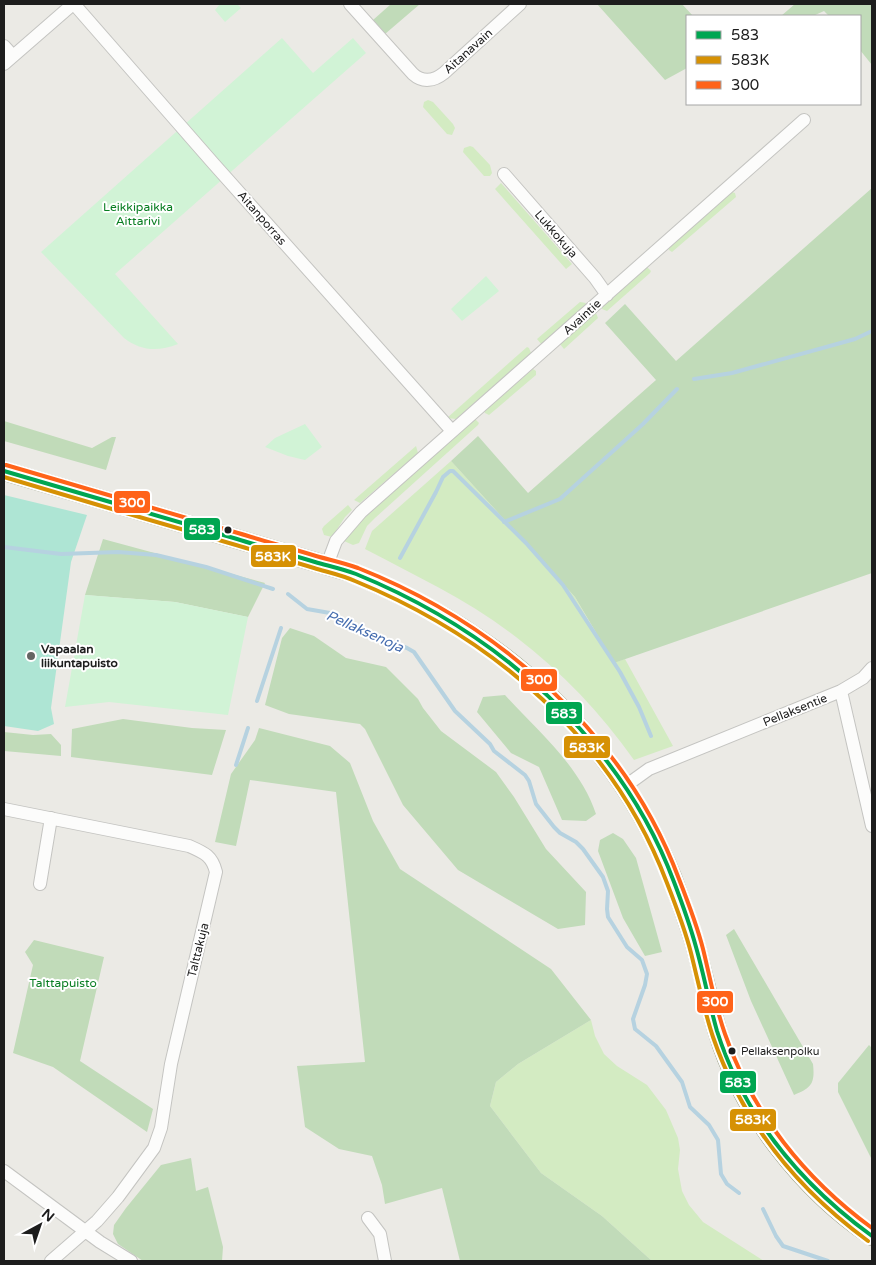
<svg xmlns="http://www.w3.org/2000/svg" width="876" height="1265" viewBox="0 0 876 1265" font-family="'Varela Round',sans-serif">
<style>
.grass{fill:#d3ebc2}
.forest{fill:#c1dbb9}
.park{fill:#d1f3d6}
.pitch{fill:#aee5d4}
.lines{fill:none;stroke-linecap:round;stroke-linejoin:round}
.stream{stroke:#b6d2e0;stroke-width:4}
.street-casing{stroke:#c4c4c1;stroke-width:14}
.secondary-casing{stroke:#90957c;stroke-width:20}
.street{stroke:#fcfcfb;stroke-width:12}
.secondary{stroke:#f1f2e9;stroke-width:19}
.bus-1-casing{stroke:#fff;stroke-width:8}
.bus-2-casing{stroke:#fff;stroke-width:8}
.bus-3-casing{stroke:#fff;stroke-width:8}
.bus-1{stroke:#00a651;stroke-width:4}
.bus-2{stroke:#d69104;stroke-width:4}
.bus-3{stroke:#ff6319;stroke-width:4}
.bus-dot{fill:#1d1d1d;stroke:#fff;stroke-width:2}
.poi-dot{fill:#656563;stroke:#fff;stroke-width:2}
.labels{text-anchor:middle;stroke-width:4;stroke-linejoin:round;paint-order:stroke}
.bus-label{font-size:11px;fill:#1d1d1d;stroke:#fff;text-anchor:start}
.street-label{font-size:12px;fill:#1d1d1d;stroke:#fff}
.park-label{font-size:12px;fill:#087e21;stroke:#fff}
.poi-label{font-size:12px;font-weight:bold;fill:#1d1d1d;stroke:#fff;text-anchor:start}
.water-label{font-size:14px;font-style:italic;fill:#466daf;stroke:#fff}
.line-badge{stroke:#fff;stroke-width:2}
.badge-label{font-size:14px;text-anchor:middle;font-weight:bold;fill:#fff}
</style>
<rect width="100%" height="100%" fill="#ebeae5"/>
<path class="grass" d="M428,100L433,102L453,124L455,128L452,135L447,134L423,107L424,102Z
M470,146L473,147L490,165L492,173L490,176H484L463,152L464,148Z
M501,183L572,264L566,269L495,189Z
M732,192L735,193L736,197L672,252L669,250L668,248Z
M647,267L651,271L650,273L607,311L602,309V307Z
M580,302L586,303L584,307L542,345L537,339Z
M596,313L598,318L564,349L560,344Z
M527,347L529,348L531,353L456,419L447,418Z
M533,369L536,371V375L489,415L485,413L484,411Z
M475,419L479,423L478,425L375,518L367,526L359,543L353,545L344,541L351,530L359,521Z
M416,446L418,453L360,503L354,500Z
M451,461L575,597L613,663L625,659L673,746L634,760C601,713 562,672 516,637C470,601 416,576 365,549L372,531Z
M348,505L352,510L345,517L332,537L324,535L322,529L324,526Z
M591,1020L595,1036L604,1054L617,1066L647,1085L666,1110L678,1138L680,1150L678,1169L682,1191L689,1205L703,1222L764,1261H652L602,1216L541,1173L490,1106L496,1082L518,1064Z"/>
<path class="forest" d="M391,4H420L385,34L373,20Z
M597,4H682L693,16H687V68L665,80Z
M795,4H872V65L860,50V16H829L824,11L813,16H781Z
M872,188V573L614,663L575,597L451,461L478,436L528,493L656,380L605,323L625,304L676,361Z
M4,421L92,448L112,437H116L106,470L4,441Z
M103,539L265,583L248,617L175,602L85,595Z
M290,628L314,636L346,658L386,667L418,699L423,708L441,731L496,772L514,797L546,849L586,892L585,925L558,929L458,870L403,805L365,729L360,724L289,714L265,705L282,638Z
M505,695C538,731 580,766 596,814L586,821L562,820L539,767L511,753L477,712L483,697Z
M123,719L192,728L226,730L212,775L71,757L72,729Z
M259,728L330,746L350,763L373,821L400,869L551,969L591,1020L518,1064L496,1082L490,1106L541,1173L602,1216L652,1261H460L442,1188L385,1204L382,1185L372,1156L339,1149L305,1127L297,1066L365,1062L336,792L250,780L236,846L215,842L231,774L255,740Z
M4,732L33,735L51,734L61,745V756L4,751Z
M613,833L623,839L636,858L662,952L645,956L623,918L598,851L600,840Z
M734,929L813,1064C815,1083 812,1088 794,1095L751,1001L726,935Z
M34,940L104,957L80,1061L153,1109L147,1132L53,1067L13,1053L33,965L25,952Z
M869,1045L872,1048V1160L838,1092V1083Z
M191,1158L196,1191L208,1187L223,1247L222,1261H143L118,1244L113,1234L114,1225L126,1208L161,1165Z"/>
<path class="park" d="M220,4H237L241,8L225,22L215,10Z
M282,38L313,73L353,38L366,53L115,274L178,344C158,352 141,351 124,338L41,252Z
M486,276L499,291L462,321L451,309Z
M305,424L322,447L305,460L288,456L265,447L275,438Z
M85,595L175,602L248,617L228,715L109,702L65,707Z"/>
<path class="pitch" d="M4,495L87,515L71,562L51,708L54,724L38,731L4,726Z"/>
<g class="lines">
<path class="stream" d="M694,379L732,373L855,339L872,331
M504,522L560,499L643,424L677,389
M4,547L61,554L118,552L156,555L206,567L273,589
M400,558L436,492L443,477L450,471H453L526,543L563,585L620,672L639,707L651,736
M288,594L307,609L330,613L380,638L407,648L414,652L455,711L490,744L494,751L525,775L529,781L536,804L554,827L560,833L576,842L583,849L603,877L608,891L607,909L608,917L627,947L642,960L647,974L645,985L633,1019L635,1029L656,1046L682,1082L690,1107L709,1125L718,1140L721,1174L727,1184L739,1193
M257,701L281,628
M236,765L248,728
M763,1209L776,1236L783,1246L828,1261"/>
<defs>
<path id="street" d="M74,4L213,163L452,431
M350,4L413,74C423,83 434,81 444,73L520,4
M4,46L13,56
M4,64L73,4
M504,174L595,278L607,295
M327,565L336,541L361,512L804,120
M841,691L872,826
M624,787L649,769L841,691L863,678L872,668
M4,809L189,846C205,853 212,856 216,872L171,1064L161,1128L154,1148L118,1197L97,1221L51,1261
M40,884L51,818
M4,1171L100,1242L131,1261
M368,1218L380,1234L385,1261"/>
<path id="secondary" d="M4,471L353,573C395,591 436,610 474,636C561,693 633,780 672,877C680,899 688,921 695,944C703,973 709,1003 718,1033C742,1112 804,1191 872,1236"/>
</defs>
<use href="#street" class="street-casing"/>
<use href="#secondary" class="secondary-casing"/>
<use href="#street" class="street"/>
<use href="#secondary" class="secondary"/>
<defs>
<path id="bus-1" d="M4,471C82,494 159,516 237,539C263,547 289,554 315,562C329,566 343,569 356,574C496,631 620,738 674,882C682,903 690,925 696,947C704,975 709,1003 717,1031C744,1116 801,1184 872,1236"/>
<path id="bus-2" d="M4,477C81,500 159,523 236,545C262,553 288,560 314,568C327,572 342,575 355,581C494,638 613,740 667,883C676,906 685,929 691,953C698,981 704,1010 713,1037C742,1121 797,1189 868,1241"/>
<path id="bus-3" d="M6,465C83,488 161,510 238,533C264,541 290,548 316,556C330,560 344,563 358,568C499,624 625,734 679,879C688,902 697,925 703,949C710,977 715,1006 725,1034C752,1113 805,1179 872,1228"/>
</defs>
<use href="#bus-1" class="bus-1-casing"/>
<use href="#bus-2" class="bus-2-casing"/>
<use href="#bus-3" class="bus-3-casing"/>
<use href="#bus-1" class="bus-1"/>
<use href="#bus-2" class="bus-2"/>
<use href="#bus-3" class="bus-3"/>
</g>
<g class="bus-dot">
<circle cx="228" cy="530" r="4.5"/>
<circle cx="732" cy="1051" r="4.5"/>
</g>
<circle class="poi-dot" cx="31" cy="656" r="5"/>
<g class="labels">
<g class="bus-label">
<text x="741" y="1055">Pellaksenpolku</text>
</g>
<g class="street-label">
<text transform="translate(468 51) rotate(-42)" y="4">Aitanavain</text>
<text transform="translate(262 218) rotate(49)" y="4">Aitanporras</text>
<text transform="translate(556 234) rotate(49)" y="4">Lukkokuja</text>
<text transform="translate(582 317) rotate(-42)" y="4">Avaintie</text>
<text transform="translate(795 710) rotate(-22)" y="4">Pellaksentie</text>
<text transform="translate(198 950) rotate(-76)" y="4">Talttakuja</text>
</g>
<g class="park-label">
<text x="138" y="211">Leikkipaikka<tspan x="138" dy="14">Aittarivi</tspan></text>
<text x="63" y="987">Talttapuisto</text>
</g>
<g class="poi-label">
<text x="41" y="653">Vapaalan<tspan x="41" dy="14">liikuntapuisto</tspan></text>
</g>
<g class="water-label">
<text transform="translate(365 631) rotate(24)" y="5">Pellaksenoja</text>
</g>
</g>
<g class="line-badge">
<rect x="113" y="490" width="38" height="24" rx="5" fill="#ff6319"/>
<rect x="183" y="517" width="38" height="24" rx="5" fill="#00a651"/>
<rect x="250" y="544" width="47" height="24" rx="5" fill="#d69104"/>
<rect x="520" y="668" width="38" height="24" rx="5" fill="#ff6319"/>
<rect x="545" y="701" width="38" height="24" rx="5" fill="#00a651"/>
<rect x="563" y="735" width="48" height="24" rx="5" fill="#d69104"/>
<rect x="696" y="990" width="38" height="24" rx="5" fill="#ff6319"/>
<rect x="719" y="1070" width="38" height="24" rx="5" fill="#00a651"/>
<rect x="729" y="1108" width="48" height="24" rx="5" fill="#d69104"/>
</g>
<g class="badge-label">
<text x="132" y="507">300</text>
<text x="202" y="534">583</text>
<text x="273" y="561">583K</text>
<text x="539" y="684">300</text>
<text x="564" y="718">583</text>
<text x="587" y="752">583K</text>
<text x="715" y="1006">300</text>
<text x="738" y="1087">583</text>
<text x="753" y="1124">583K</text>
</g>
<rect width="876" height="1265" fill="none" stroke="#1d1d1d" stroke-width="10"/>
<rect x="686" y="15" width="175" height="90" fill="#ffffff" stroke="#a5a5a5"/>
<rect x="696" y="31" width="25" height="8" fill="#00a651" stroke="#a5a5a5"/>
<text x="731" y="40" font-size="15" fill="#1d1d1d">583</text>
<rect x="696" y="56" width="25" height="8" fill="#d69104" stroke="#a5a5a5"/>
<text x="731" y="65" font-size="15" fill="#1d1d1d">583K</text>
<rect x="696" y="81" width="25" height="8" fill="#ff6319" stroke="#a5a5a5"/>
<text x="731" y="90" font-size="15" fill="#1d1d1d">300</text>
<g transform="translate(40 1225) rotate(40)" stroke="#ffffff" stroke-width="4" paint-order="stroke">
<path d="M0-4L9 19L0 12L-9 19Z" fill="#1d1d1d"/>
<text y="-8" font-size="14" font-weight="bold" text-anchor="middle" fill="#1d1d1d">N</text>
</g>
</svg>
